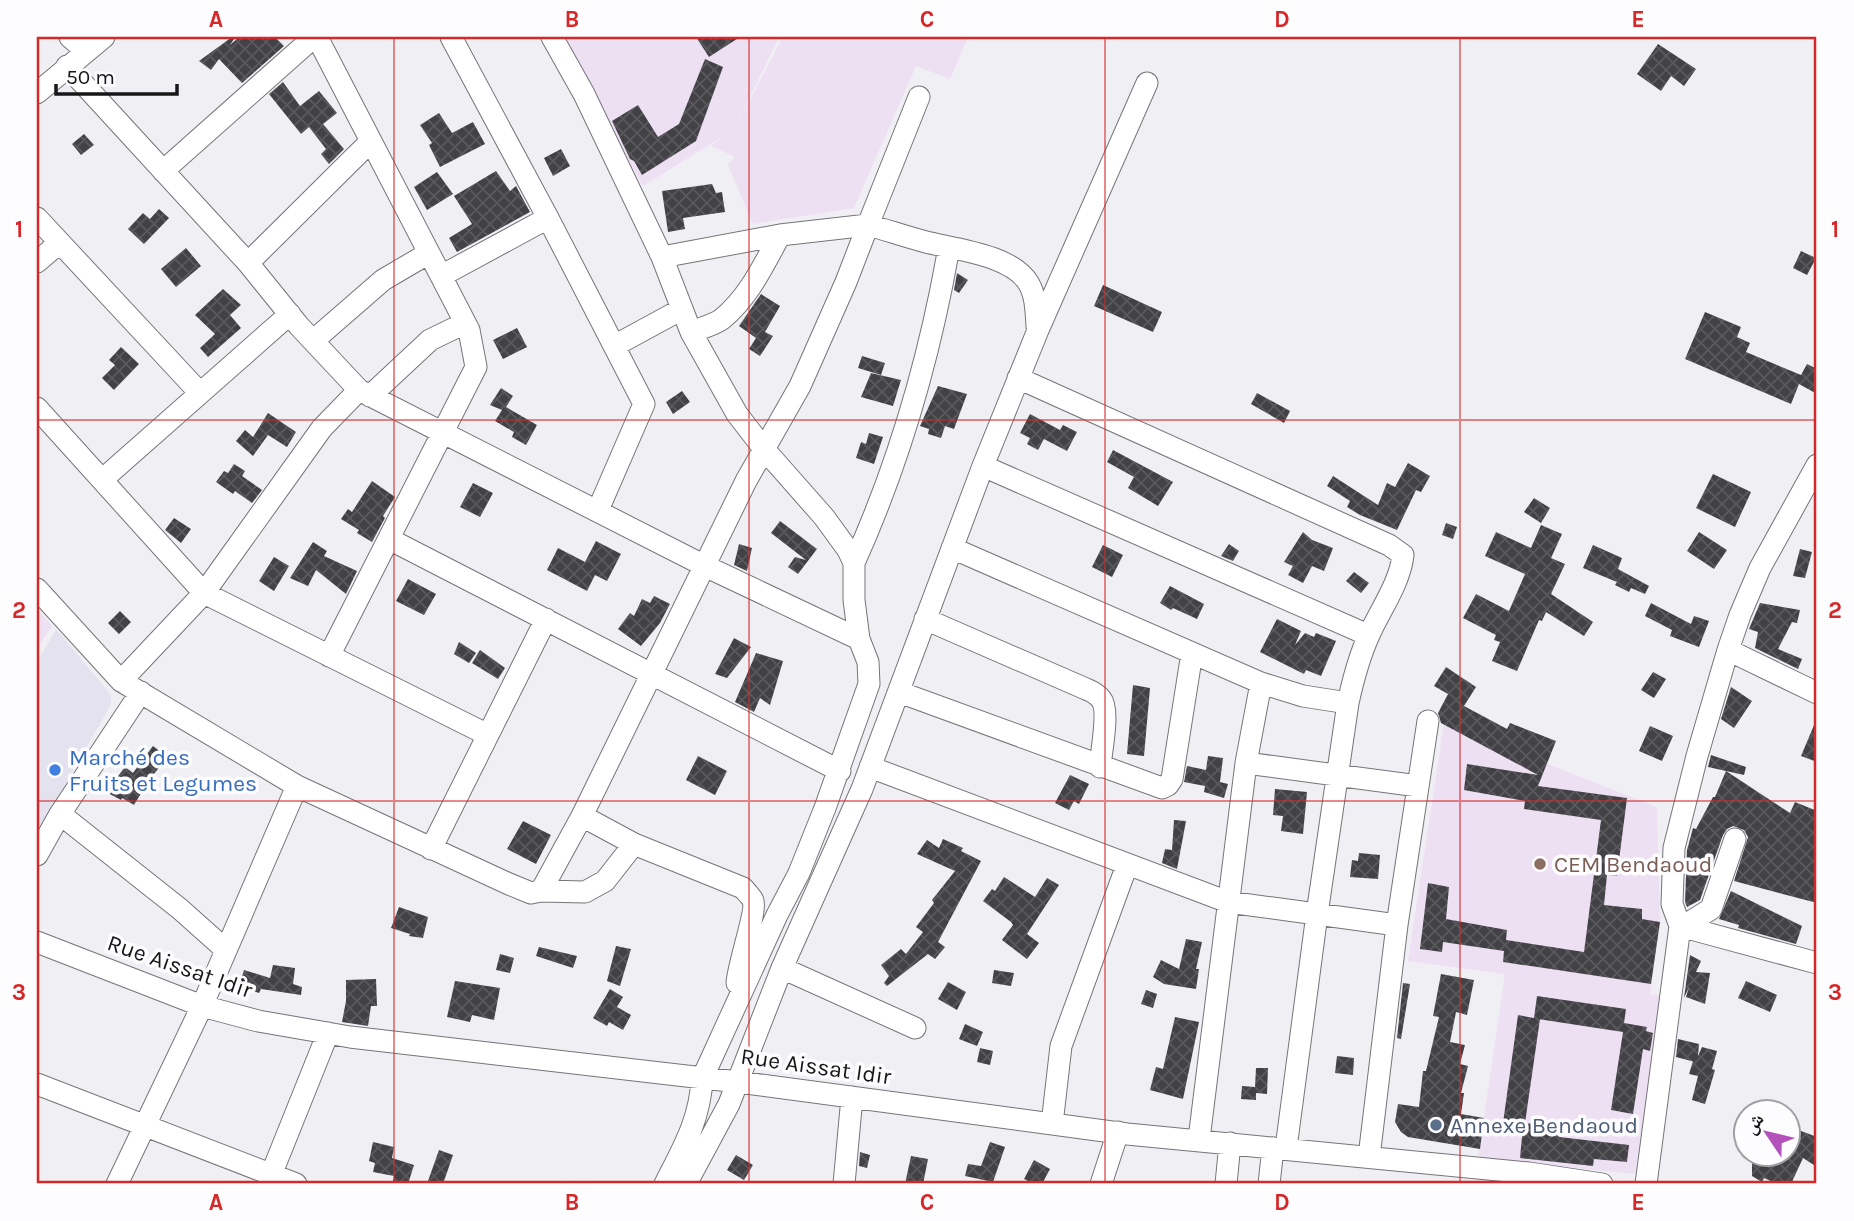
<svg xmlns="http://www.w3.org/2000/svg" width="1854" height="1221" viewBox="0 0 1854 1221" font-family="Karla,'Noto Naskh Arabic',sans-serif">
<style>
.built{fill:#e3e2ee}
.education{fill:#eee0f3}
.building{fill:url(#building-cross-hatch)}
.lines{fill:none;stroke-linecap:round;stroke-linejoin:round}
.minor-casing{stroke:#757479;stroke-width:23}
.minor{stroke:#fff;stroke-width:21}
.grid{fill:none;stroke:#d62828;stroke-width:2;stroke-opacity:0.55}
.shop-dot{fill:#3f7fe0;stroke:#fdfdff;stroke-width:2.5}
.education-dot{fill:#8d6e63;stroke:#fdfdff;stroke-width:2.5}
.service-dot{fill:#5c6f8a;stroke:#fdfdff;stroke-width:2.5}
.labels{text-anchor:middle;stroke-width:7;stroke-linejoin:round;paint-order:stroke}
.shop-label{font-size:23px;fill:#366cbe;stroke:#fdfdff;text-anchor:start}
.education-label{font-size:23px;fill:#785e54;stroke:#fdfdff;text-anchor:start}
.street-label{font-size:23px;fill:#171718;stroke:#fdfdff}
.service-label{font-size:23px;fill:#4e5e75;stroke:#fdfdff;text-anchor:start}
.neatline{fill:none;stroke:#d62828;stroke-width:2.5}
.grid-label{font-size:23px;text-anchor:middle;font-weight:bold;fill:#d62828}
</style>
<defs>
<pattern id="building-cross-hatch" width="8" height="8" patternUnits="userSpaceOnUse" patternTransform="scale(1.75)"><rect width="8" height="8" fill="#424246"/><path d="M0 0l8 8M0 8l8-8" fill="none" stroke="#5a5a5d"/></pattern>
</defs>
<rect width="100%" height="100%" fill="#f0eff4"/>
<path class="built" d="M56,629L111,695V704L37,835V663Z"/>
<path class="education" d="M559,37H779L735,128L783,37H968L950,79L916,66L854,208L753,224L728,165L735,157L711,146L722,137L643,186Z
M37,609L52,626L37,649Z
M1444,723L1657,807L1660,922L1650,994L1662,996L1635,1174L1478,1158L1505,974L1408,961Z"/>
<path class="building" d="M232,37L234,39L230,45L239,37H275L284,46L242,83L219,59L211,70L199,61Z
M696,37H740L709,57Z
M1658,44L1696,69L1684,86L1671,76L1661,91L1637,74Z
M705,59L723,67L696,141L642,175L634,161L630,159L612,121L638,105L658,137L679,124Z
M283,82L300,106L319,91L337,113L323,124L344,149L329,164L321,154L326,149L309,127L301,134L269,94Z
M439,113L452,133L473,122L485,144L440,167L429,145L432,143L420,125Z
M84,134L94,145L81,155L72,144Z
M561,149L570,166L553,176L544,158Z
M496,171L510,191L516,186L530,212L457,252L449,238L472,224L454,196Z
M437,172L453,194L427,210L414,187Z
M712,184L716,193L722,192L725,212L683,218L685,229L668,232L662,191Z
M159,209L169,218L144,244L128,229L143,213L150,219Z
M186,248L201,266L176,287L161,269Z
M1801,251L1816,258L1807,275L1793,268Z
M957,273L968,280L959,293L954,290Z
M1103,285L1162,312L1153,332L1094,306Z
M223,289L241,305L230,315L241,328L208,357L200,348L215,334L195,315Z
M761,294L780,306L765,332L773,336L760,356L749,349L756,338L739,326Z
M1705,312L1741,327L1737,337L1750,343L1746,352L1801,375L1807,364L1817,369V394L1799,384L1791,404L1685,359Z
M517,328L527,347L503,359L493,340Z
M121,347L139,364L114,390L102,378L115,365L109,360Z
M862,356L885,363L881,375L858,368Z
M871,373L901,380L893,406L861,397Z
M938,386L967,394L954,429L945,426L941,438L928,434L929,429L920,426Z
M501,388L513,396L506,407L537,425L526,445L512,437L514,432L495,421L502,410L490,405Z
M682,391L690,402L673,414L666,402Z
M1257,393L1290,411L1284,423L1251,404Z
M268,413L296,432L287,447L268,435L253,456L236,441L245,430L253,437Z
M1030,414L1060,430L1063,425L1077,432L1067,451L1044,439L1038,450L1027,444L1030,438L1020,433Z
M869,433L883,437L874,464L856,458L861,442L866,444Z
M1113,450L1173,482L1158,506L1128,488L1134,477L1107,462Z
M1408,463L1430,476L1421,492L1416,490L1397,530L1360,515L1347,507L1350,501L1327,486L1333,476L1378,505L1387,483L1395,487Z
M234,464L245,471L242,476L262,490L252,503L235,491L233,494L216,482L224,471L228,473Z
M1713,474L1751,492L1735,527L1696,508Z
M372,481L395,497L383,516L385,518L372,542L357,533L359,530L341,519L348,509L352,512Z
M473,483L493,493L480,517L460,507Z
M1534,498L1550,508L1541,523L1524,512Z
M174,518L191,529L181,543L165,530Z
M780,521L817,549L798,574L788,567L795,557L806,560L771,533Z
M1446,523L1457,527L1453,539L1442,535Z
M1541,525L1562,534L1551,558L1565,564L1551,594L1593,622L1584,636L1546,612L1542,621L1539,620L1517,671L1492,661L1500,642L1494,640L1496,635L1463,618L1476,594L1509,611L1525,574L1485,556L1496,532L1531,548Z
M1303,532L1312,540L1333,548L1324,571L1312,566L1303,583L1288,575L1293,566L1284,562Z
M1699,532L1727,550L1714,569L1687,551Z
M596,541L621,554L607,581L595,575L587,591L547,570L558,548L585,562Z
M313,542L327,551L324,556L357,571L346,594L316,570L308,586L290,578Z
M739,544L752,548L747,571L734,565Z
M1229,544L1239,551L1233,561L1221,556Z
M1103,545L1123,555L1112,577L1092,567Z
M1593,545L1622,558L1618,569L1649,586L1645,594L1631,588L1629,592L1615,585L1617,582L1583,568Z
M1800,549L1812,552L1805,578L1793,576Z
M274,557L289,566L274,591L259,581Z
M1354,572L1369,583L1361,593L1346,581Z
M408,579L436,594L424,615L396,601Z
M1170,586L1204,604L1197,619L1173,608L1171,610L1160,603Z
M654,596L670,604L660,623L641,646L618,629L630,613L634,616L642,599L650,603Z
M1651,603L1691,624L1694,616L1709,621L1699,647L1670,636L1672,630L1645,616Z
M1760,603L1800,610L1797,623L1792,622L1778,649L1802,659L1798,669L1755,648L1758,632L1749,629Z
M120,611L131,622L119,634L108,623Z
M1277,619L1301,631L1295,645L1305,633L1314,637L1316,633L1336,641L1321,676L1306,670L1304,674L1260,652Z
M734,638L751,647L727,678L715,674Z
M459,642L476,653L469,663L454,654Z
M480,650L505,668L498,679L472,663Z
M756,653L783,661L770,705L760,698L754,712L735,702Z
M1446,667L1476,687L1464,706L1507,729L1510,723L1556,741L1538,786L1627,798L1617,876L1607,875L1604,905L1642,909V919L1660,922L1651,984L1503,962L1504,951L1443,942L1442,952L1420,949L1428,883L1449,887L1446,919L1507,930L1506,940L1584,952L1601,820L1524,809L1525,801L1464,790L1467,764L1538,775L1441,723L1438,713L1448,694L1434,686Z
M1653,672L1666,679L1654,698L1641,690Z
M1133,685L1150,688L1144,756L1127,754Z
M1731,687L1752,701L1734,728L1721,719Z
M1817,718V762L1801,756Z
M1650,726L1673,736L1662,761L1639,751Z
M153,746L167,757L148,782L134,805L122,798L121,800L106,792L125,767L133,773Z
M1711,755L1746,767L1744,775L1708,767Z
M698,756L727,771L715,795L686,780Z
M1208,756L1223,758L1220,782L1228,784L1224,798L1204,792L1205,786L1184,782L1187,766L1206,770Z
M1726,771L1790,813L1795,802L1817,811V903L1734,881L1748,837L1744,830L1733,826L1727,829L1723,835L1700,900L1687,907L1685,902L1687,850L1693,828L1696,829L1713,797H1715Z
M1070,775L1089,784L1079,804L1074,801L1069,810L1055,803Z
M1275,789L1307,792L1303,834L1281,831L1283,816L1273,815Z
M1174,820L1186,821L1177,869L1162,863L1165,849L1172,850Z
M523,821L551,835L536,864L507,849Z
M943,839L963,848L961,851L981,861L938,942L945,947L935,959L928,954L887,986L884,983L889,976L881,965L901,949L906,954L923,932L916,927L934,903L932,900L955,871L917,854L927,840L939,848Z
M1359,853L1380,855L1378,879L1350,877L1352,860L1358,861Z
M1004,877L1035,897L1047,878L1059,885L1027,934L1039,943L1027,959L1002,940L1013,925L1011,922L983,901L992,889L995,891Z
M1731,891L1802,926L1796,944L1738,928L1739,925L1719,919Z
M399,907L428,917L423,938L409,936L410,934L391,928Z
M1186,939L1202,942L1196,969H1199L1196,989L1164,984L1153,977L1161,960L1179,969Z
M616,946L631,949L620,986L607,981Z
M539,947L577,956L573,968L536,956Z
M500,954L514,958L510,973L496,970Z
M1690,955L1701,961L1696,972L1710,973L1705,1004L1686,997L1689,987L1684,998Z
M273,965L295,968L293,984L302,987L301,995L261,989L259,993L239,986L244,970L270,978Z
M994,970L1014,973L1011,986L992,983Z
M1441,974L1474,980L1467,1015L1456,1012L1450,1042L1465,1045L1460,1064L1468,1066L1461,1093H1464L1461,1114L1484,1118L1480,1149L1408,1137L1401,1132L1395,1122L1398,1104L1419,1107L1423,1071H1426L1439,1017L1433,1016Z
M376,979L377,1006H371L368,1026L342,1022L346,1001V980Z
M455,981L500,988L494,1020L472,1015L470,1022L447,1017Z
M1746,981L1777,995L1770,1012L1738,998Z
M948,982L966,992L957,1010L938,999Z
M1403,983L1410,984L1401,1039L1397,1038Z
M610,989L623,997L617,1007L631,1015L623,1030L609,1022L607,1026L593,1018Z
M1146,990L1157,994L1153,1008L1141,1004Z
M1537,996L1626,1009L1624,1023L1647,1027L1646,1031L1653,1033L1650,1051L1643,1049L1633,1114L1611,1110L1623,1032L1538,1019H1540L1525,1123L1559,1127V1137L1629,1145L1627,1162L1594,1159L1593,1166L1520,1158L1523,1126L1503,1123L1518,1015L1534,1018Z
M1175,1017L1199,1022L1183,1099L1150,1090L1156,1067L1163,1069Z
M965,1024L983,1032L977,1046L959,1039Z
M1678,1039L1699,1044L1698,1056L1702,1047L1717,1051L1712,1069L1715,1070L1705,1104L1692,1100L1698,1076L1689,1074L1693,1061L1695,1062L1676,1057Z
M980,1048L993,1051L990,1065L977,1062Z
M1337,1056L1354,1058L1353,1075L1335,1073Z
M1256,1068H1268L1267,1094L1256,1093V1100L1241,1099L1242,1086L1255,1087Z
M1796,1129L1817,1137V1167L1803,1158L1791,1184H1777L1764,1178L1762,1182L1752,1176V1154H1788Z
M373,1142L394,1147L392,1158L414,1165L408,1184L393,1181L394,1176L373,1172L375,1163L369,1161Z
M990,1142L1005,1147L993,1182L965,1176L968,1164L981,1166Z
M439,1150L453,1155L443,1184L428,1181Z
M860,1152L870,1155L867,1168L859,1166Z
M736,1155L753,1165L744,1180L727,1170Z
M911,1156L928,1159L923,1184H905Z
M1034,1160L1050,1169L1042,1184H1033L1024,1179Z"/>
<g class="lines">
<defs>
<path id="minor" d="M70,37L86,51
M317,37L469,330L476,367L329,656
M451,37L548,218L644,404L598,510
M552,37L584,94L662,257L780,235L868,225L919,97
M67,66L248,263L299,326L359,390L705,566L859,639
M37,93L104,37
M163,171L314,37
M37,218L200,393
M662,257L691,332L737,414L764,449L824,517L848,550L854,563V600L859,639L868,662L869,684L825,808L799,873L777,915L702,1079C700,1120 683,1148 665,1184
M37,262L51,250L57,240
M248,263L370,142
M441,276L548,218
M691,332C701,328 714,325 722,319C749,297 764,264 780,235
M314,340L383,280L429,253
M614,346L682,309
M1018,378L1389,545L1403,555C1400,583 1380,610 1369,635C1359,657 1353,680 1348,703L1317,914L1286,1148
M370,396L430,340L465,323
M37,408L204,593L488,735
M983,466L1368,635
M103,479L290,314
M389,539L840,771
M952,548L1261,683L1303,696L1348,703
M854,563C900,461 930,356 949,247
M37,589L121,681L297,786L509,884L531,893L541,891L585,892L605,881L634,844
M925,619L1086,689C1091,691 1097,694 1101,699C1110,710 1101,752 1100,767
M1728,650L1817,693
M121,681L204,593L322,428L359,390
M899,692L1162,788L1168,785L1172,779L1192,653
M1246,763L1418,786
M870,767L1228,902L1397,925
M60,814L180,909L226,950
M582,816L634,844L743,888C746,892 752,897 753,901C757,911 738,965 737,983
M431,849L546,619
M37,855L60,814L141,692
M541,891L582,816L746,481L800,386L846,282L868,225C887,230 906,237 926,242C954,249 1013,255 1029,284C1036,296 1036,312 1037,326
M1680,926L1817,963
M1682,927L1711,909L1735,839
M37,942L202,1006L258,1021L350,1037L738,1082L1127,1134L1529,1173L1602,1184
M782,968L915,1028
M37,1084L296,1184
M1052,1124L1061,1046L1127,865
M1199,1139L1246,763L1261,683
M1369,1157L1397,925L1428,721
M271,1175L328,1033
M117,1184L202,1006L297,786
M686,1184L729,1104L782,968L862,789L983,466L1038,330L1147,83
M844,1184L852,1097
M1101,1184L1118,1132
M1226,1184L1230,1143
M1269,1184L1273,1148
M1646,1184L1680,926L1672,904L1674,848L1697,756L1728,650L1740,615L1760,568L1817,465"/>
</defs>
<use href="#minor" class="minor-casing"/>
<use href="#minor" class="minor"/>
</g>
<path class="grid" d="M394,37V1184M749,37V1184M1105,37V1184M1460,37V1184M37,420H1817M37,801H1817"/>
<circle class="shop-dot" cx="55" cy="770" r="7"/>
<circle class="education-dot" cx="1540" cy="864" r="7"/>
<circle class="service-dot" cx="1436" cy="1125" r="7"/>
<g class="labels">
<g class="shop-label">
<text x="69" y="765">Marché des<tspan x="69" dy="26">Fruits et Legumes</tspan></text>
</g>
<g class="education-label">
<text x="1554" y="872">CEM Bendaoud</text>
</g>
<g class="street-label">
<text transform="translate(180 966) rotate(19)" y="8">Rue Aissat Idir</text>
<text transform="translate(816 1066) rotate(8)" y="8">Rue Aissat Idir</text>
</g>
<g class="service-label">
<text x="1450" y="1133">Annexe Bendaoud</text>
</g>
</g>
<rect width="1854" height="1221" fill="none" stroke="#fdfdff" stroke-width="77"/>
<g transform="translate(1767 1133) rotate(305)"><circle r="33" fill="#fdfdff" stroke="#a1a1a3" stroke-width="2"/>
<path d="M0-5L12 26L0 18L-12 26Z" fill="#b252ba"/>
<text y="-10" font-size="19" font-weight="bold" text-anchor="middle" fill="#171718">ش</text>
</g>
<path d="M56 84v10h121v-10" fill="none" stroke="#171718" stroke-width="3.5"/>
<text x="66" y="84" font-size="21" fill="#171718" stroke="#fdfdff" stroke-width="5" paint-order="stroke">50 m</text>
<rect x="38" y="38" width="1777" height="1144" class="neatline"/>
<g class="grid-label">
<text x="216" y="27">A</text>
<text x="572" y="27">B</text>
<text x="927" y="27">C</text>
<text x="1282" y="27">D</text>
<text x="1638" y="27">E</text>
<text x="19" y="237">1</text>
<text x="1835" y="237">1</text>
<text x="19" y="618">2</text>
<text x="1835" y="618">2</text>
<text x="19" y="1000">3</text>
<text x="1835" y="1000">3</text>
<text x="216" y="1210">A</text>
<text x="572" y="1210">B</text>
<text x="927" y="1210">C</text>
<text x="1282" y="1210">D</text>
<text x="1638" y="1210">E</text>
</g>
</svg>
